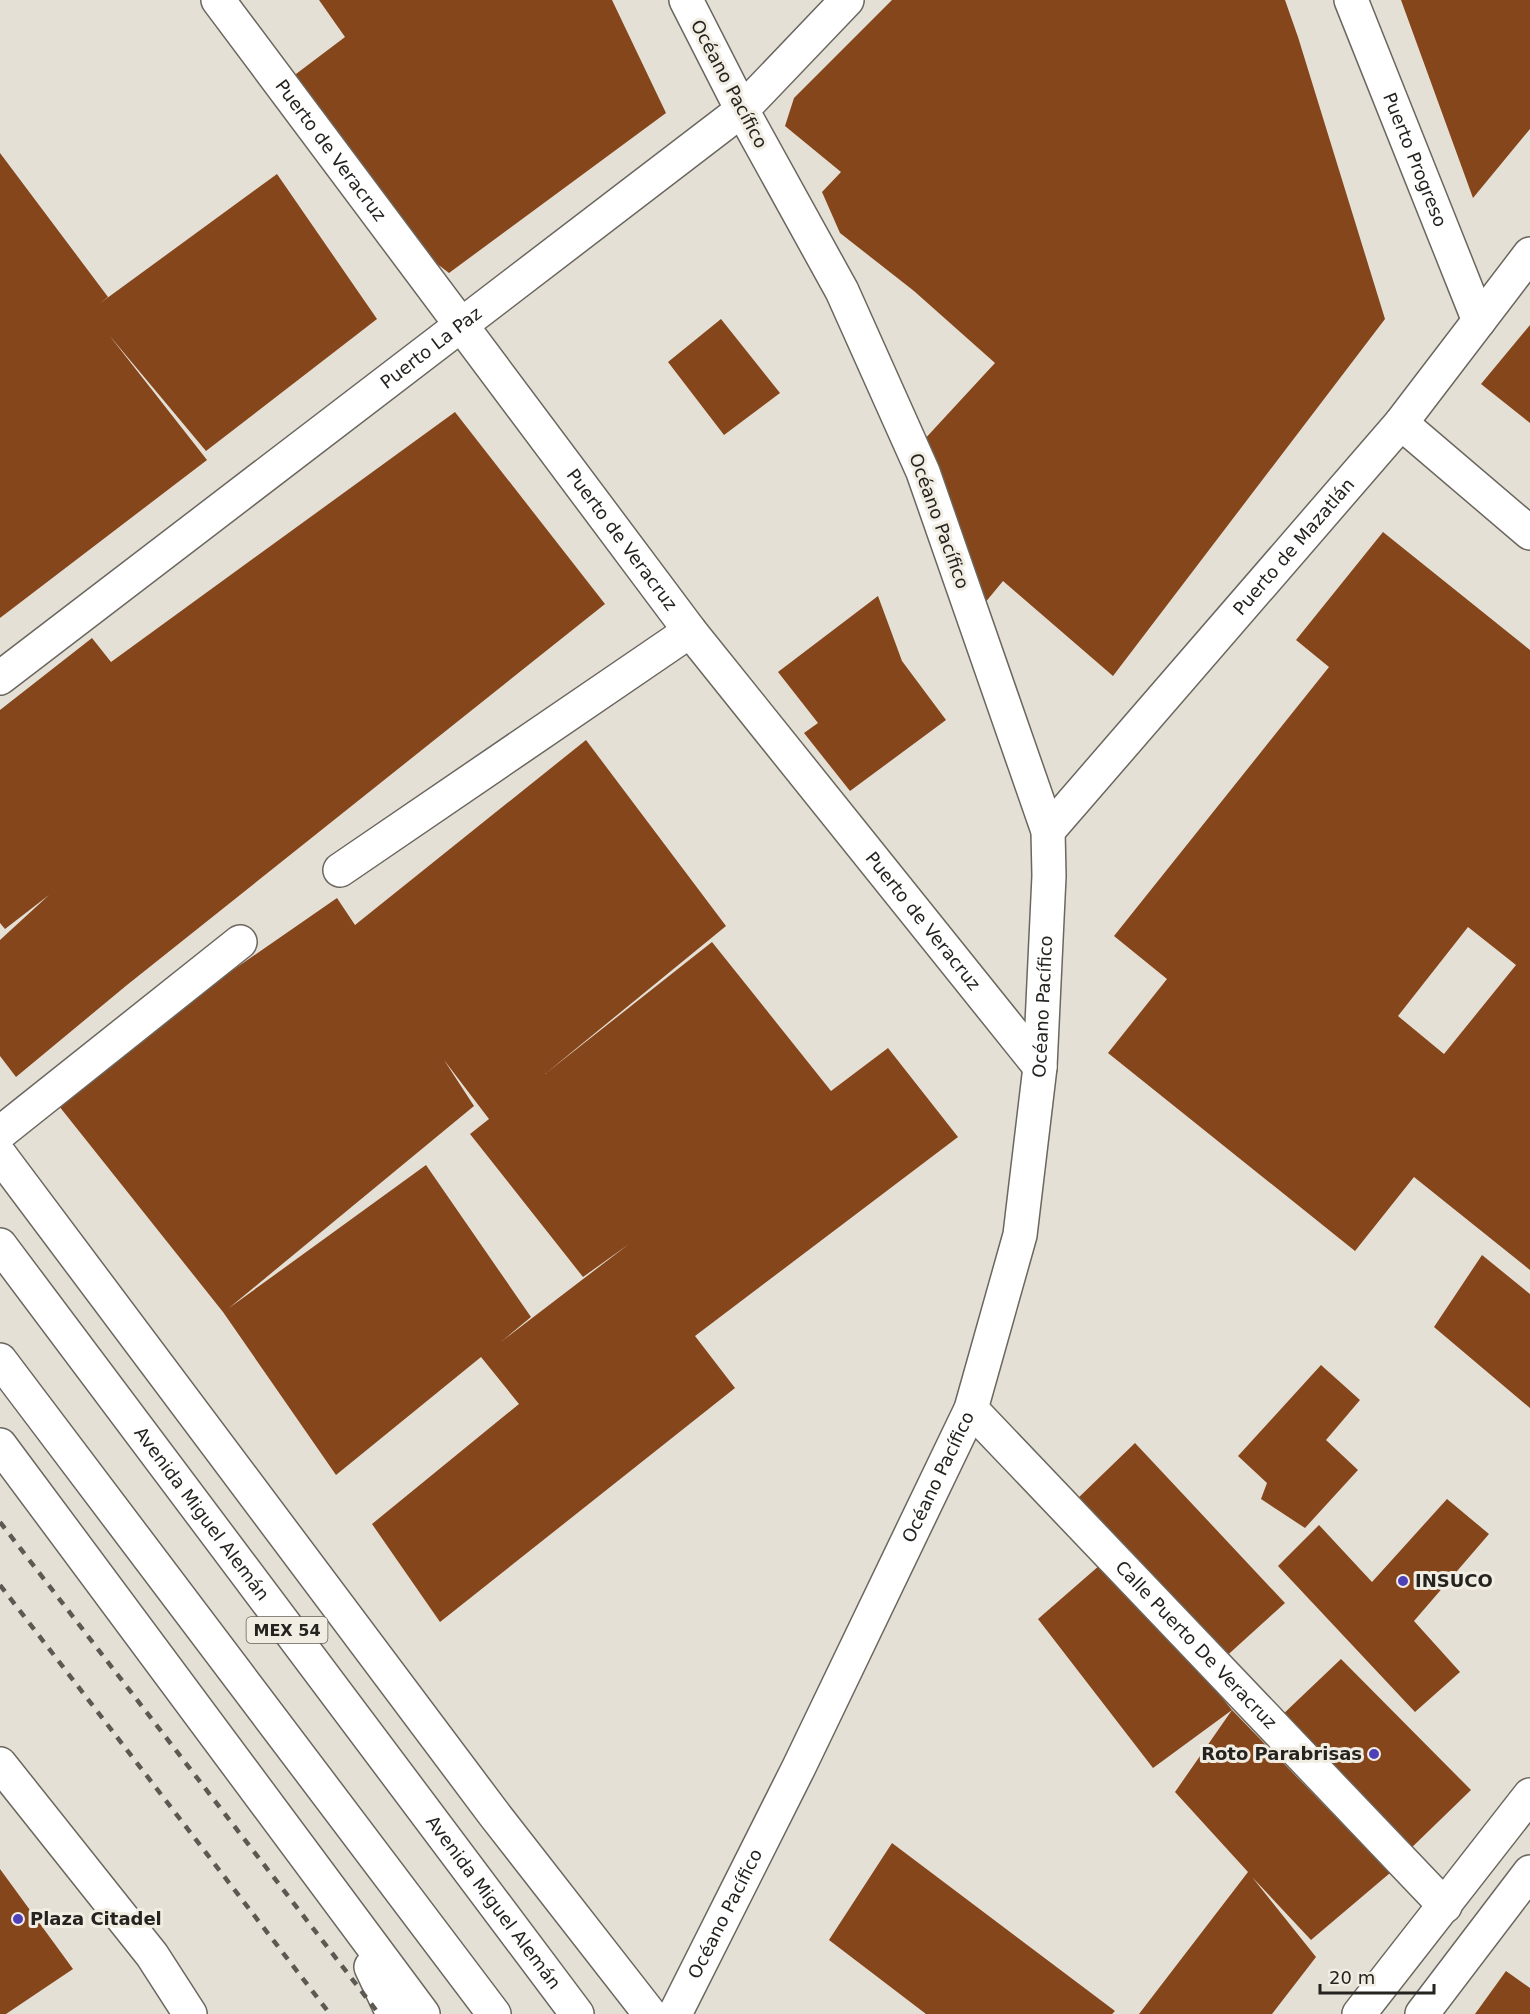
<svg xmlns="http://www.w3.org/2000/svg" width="1530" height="2014" viewBox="0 0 1530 2014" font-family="'DejaVu Sans',sans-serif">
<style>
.building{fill:#86461b;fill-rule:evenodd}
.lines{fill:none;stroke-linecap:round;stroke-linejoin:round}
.minor-casing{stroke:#6b665e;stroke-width:36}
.major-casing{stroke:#6b665e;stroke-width:36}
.highway-casing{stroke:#6b665e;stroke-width:36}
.minor{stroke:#fff;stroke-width:33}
.major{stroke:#fff;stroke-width:33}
.highway{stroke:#fff;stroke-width:33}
.rail{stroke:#5c5953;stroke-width:4.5;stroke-dasharray:8 8;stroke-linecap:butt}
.poi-dot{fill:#4e41b8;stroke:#f2ede3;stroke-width:2}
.labels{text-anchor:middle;stroke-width:6;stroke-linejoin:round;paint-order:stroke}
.shield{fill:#f2ede3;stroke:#62605a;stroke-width:1.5}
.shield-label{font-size:16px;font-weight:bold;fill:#25231f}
.street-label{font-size:18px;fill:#25231f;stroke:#f2ede3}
.poi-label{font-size:18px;font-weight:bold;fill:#25231f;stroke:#f2ede3;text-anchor:start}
</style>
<rect width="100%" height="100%" fill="#e5e0d6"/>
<path class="building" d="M319,0H612L666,113L449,273L423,253L292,77L345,37Z
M892,0H1285L1298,37L1385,319L1113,676L1003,581L984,604L922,442L995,363L914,291L840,233L822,192L841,172L785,126L794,98Z
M1401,0H1530V129L1473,198Z
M0,153L108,297L99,304L277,174L377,319L206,451L109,335L207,460L0,618Z
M721,319L780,393L724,435L668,362Z
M1530,325V423L1481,384Z
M455,412L605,604L127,985L16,1077L0,1056V940L49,895L5,929L0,923V710L92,638L111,662Z
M1383,532L1530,650V1270L1414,1177L1355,1251L1108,1053L1167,979L1114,936L1329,667L1296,640ZM1468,927L1516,965L1444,1054L1398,1016Z
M878,596L902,661L946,720L850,791L804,733L818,723L778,672Z
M586,740L726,926L545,1074L712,942L831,1091L888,1048L958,1137L695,1336L735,1388L440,1622L372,1524L519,1404L481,1357L336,1475L223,1312L51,1096L337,898L355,925ZM444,1060L489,1119L470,1134L583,1277L629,1244L502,1341L531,1317L426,1165L229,1308L474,1106Z
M1482,1255L1530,1294V1408L1434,1327Z
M1321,1365L1360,1400L1326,1440L1358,1470L1305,1528L1261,1499L1267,1483L1238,1456Z
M1135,1443L1285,1603L1221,1661L1075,1501Z
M1447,1499L1489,1534L1414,1621L1460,1672L1415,1712L1278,1566L1319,1525L1372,1582Z
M1108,1558L1232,1710L1153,1768L1038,1619Z
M1341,1659L1471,1790L1406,1853L1279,1718Z
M1232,1710L1390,1873L1311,1940L1252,1877L1316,1957L1272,2014H1139L1248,1872L1175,1792Z
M892,1843L1115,2011L1112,2014H926L829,1940Z
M0,1869L73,1969L6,2014H0Z
M1506,1971L1530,1988V2014H1475Z"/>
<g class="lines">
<defs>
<g id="minor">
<path id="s1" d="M218,0L690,631L1040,1067"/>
<path id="s2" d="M1351,0L1479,321"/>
<path d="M1401,423L1530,533"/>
<path id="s3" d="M0,678L742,110L847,0"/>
<path id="s4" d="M1048,831L1401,423L1530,254"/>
<path d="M340,870L690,631"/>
<path d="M0,1133L240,942"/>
<path d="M0,1155L494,1814L650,2014"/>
<path id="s5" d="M971,1409L1445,1906"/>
<path d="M0,1445L423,2014"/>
<path d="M0,1764L152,1955L190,2014"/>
<path d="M371,1967L393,2014"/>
<path id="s6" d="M675,2014L799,1767L971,1409L1020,1235L1040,1067L1049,876L1048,831L923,472L842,291L742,110L686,0"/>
</g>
<path id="major" d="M1359,2014L1530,1795
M1422,2014L1530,1872"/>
<g id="highway">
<path id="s7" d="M0,1245L577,2014"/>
<path d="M0,1360L494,2014"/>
</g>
</defs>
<use href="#minor" class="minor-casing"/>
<use href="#major" class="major-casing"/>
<use href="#highway" class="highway-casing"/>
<use href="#minor" class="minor"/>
<use href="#major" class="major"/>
<use href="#highway" class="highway"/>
<path class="rail" d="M0,1522L379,2014
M0,1585L330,2014"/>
</g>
<g class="poi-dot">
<circle cx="1403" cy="1581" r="6"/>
<circle cx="1374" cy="1754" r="6"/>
<circle cx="18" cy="1919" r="6"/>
</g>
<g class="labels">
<rect class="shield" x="246.5" y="1617" width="81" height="26" rx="4.5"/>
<g class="shield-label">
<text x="287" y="1636">MEX 54</text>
</g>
<g class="street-label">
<text transform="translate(729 84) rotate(62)" y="6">Océano Pacífico</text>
<text dy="6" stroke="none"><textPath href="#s1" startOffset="188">Puerto de Veracruz</textPath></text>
<text dy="6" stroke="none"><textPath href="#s2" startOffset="172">Puerto Progreso</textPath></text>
<text dy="6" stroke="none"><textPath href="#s3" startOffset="543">Puerto La Paz</textPath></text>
<text transform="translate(939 521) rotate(70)" y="6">Océano Pacífico</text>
<text dy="6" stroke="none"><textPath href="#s1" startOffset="674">Puerto de Veracruz</textPath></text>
<text dy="6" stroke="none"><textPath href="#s4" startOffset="376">Puerto de Mazatlán</textPath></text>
<text dy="6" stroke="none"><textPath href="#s1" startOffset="1160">Puerto de Veracruz</textPath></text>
<text dy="6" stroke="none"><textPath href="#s6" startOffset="1084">Océano Pacífico</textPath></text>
<text dy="6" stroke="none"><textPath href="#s6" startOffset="598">Océano Pacífico</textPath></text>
<text dy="6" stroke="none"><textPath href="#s7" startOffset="336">Avenida Miguel Alemán</textPath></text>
<text dy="6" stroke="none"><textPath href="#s5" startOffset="326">Calle Puerto De Veracruz</textPath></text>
<text dy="6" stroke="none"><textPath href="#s7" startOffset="822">Avenida Miguel Alemán</textPath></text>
<text dy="6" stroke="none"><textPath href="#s6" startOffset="112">Océano Pacífico</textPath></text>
</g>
<g class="poi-label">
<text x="1415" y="1587">INSUCO</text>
<text x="1362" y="1760" text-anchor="end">Roto Parabrisas</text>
<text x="30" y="1925">Plaza Citadel</text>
</g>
</g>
<path d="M1320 1984v9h114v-9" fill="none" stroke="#25231f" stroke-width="3"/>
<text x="1329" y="1984" font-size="18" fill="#25231f" stroke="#f2ede3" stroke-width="4.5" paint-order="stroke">20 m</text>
</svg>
